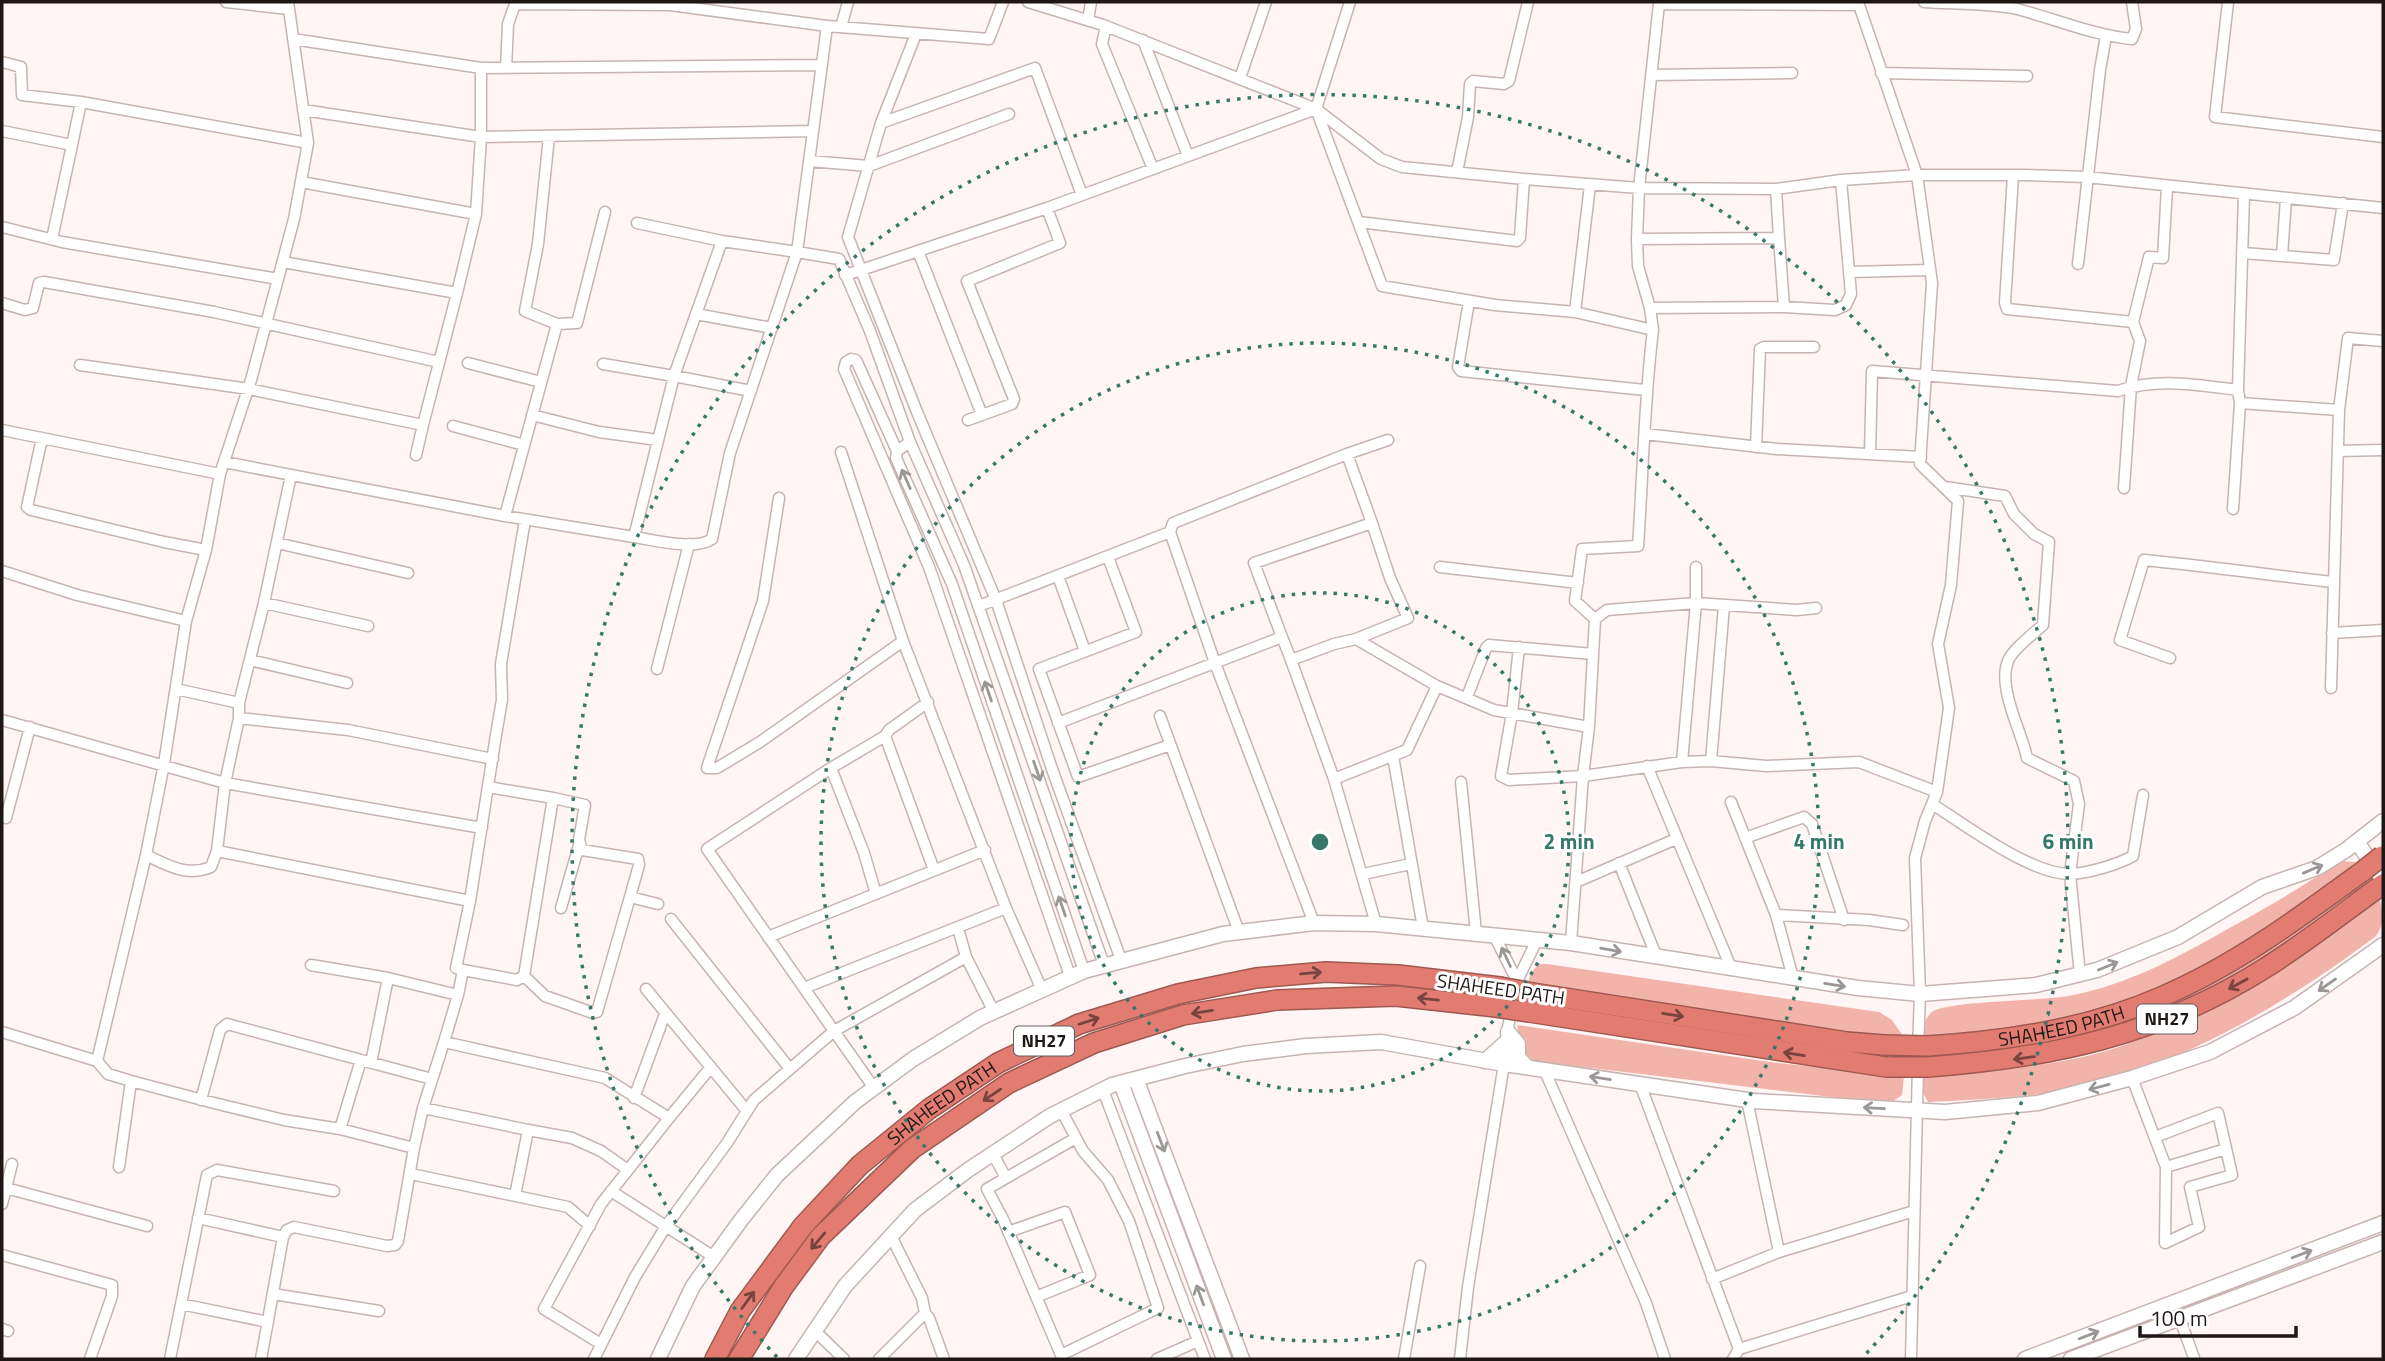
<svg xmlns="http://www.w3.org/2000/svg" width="2385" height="1361" viewBox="0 0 2385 1361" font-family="'Titillium Web',sans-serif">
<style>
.green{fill:#f2b3aa}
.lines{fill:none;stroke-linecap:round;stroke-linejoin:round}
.street-casing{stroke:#c7b4b1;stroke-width:13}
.secondary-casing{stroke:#c7b4b1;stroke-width:17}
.highway-casing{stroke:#9e5950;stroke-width:22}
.street{stroke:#fff;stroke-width:10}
.secondary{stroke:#fff;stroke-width:14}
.highway{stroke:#e37c70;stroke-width:19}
.highway-bridge-casing{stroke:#9e5950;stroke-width:22;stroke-linecap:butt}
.highway-bridge{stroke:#e37c70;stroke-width:19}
.oneway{stroke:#9a9796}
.oneway2{stroke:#77443e}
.ring{fill:none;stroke:#36796b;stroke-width:3.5;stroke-dasharray:3.5 7}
.labels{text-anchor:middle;stroke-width:6;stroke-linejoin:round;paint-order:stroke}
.shield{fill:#fff;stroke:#625d5c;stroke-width:2}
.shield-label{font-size:18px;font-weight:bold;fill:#1e1716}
.street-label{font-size:19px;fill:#1e1716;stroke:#fff}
.centre{fill:#36796b;stroke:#fff;stroke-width:3.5}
.ring-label{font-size:21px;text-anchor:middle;font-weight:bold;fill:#36796b;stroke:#fff;stroke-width:6;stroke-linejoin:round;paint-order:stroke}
</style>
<rect width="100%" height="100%" fill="#fef5f4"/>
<path class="green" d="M2340,861L2357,862C2309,898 2261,936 2208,965C2123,1010 2020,1038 1923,1037C1923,1027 1924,1019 1932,1012C1946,1001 2042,1001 2068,996C2129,985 2182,955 2235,925C2271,905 2306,885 2340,861Z
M2383,864V876L2238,979L2098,1037L1926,1060V1053L2109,1023Z
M2379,896C2382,910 2385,924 2376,936C2290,1001 2174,1071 2067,1090C2021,1098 1974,1100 1928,1102L1922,1091L1919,1076C1989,1070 2063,1068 2130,1043C2220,1009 2299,949 2379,896Z
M1538,964H1547L1879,1012L1892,1020L1903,1036L1874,1037L1527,988L1530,975Z
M1517,1025L1777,1063L1904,1076L1902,1095L1889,1104L1533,1061L1522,1049Z"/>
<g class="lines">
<defs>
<path id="street" d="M226,2L289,9
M515,2V4L670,5L827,26L989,39L1003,2
M1028,2L1103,25L1316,109L1382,286L1495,305L1575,312L1653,330C1644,402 1643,474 1638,546L1582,549L1575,601L1595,619L1589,727L1583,776L1509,780L1501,776L1512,713L1519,647
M1858,2L1917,175L1932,283L1920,464L1958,501L1951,585L1938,644L1949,708L1937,792
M1924,2C1952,4 1991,3 2017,9C2056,19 2092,35 2132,39L2136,29L2132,2
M2228,2L2215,117L2383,137
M1088,20L1091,2
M827,26L797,252L839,259L870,331L910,442
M1106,26L1102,44L1153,169
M841,27L848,2
M916,34L881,123L848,237L861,270L1047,208L1316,109L1381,159L1402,167L1524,179L1639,188L1776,189L1841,180L1917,175H2025L2087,177L2383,208
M293,39L481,68L822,65
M1143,40L1188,156
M2,62L21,67L22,95L81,102L308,143
M481,68V137L813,131
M506,68L508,24L515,4
M1881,73L2027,76
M1651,75L1792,73
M1240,78L1266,2
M1316,109L1350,2
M303,110L481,137L476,214
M881,123L1035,68L1082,195
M2,131L72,145L81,102
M549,136L538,244L525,311L557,324L577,323L605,212
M809,161L869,166L1009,114
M1457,172L1468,117L1470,84L1473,81L1504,84L1509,81L1528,2
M2013,175L2005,303L2007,309L2133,322L2140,341L2131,386L2124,488
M301,182L476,214L457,293
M1776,189L1779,238
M1359,222L1517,241L1520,238L1524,179
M2,227L62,242L278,279
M52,239L72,145
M1637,239L1779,238L1784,307
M722,241L674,376L751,391
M918,251L982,415
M2243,253L2334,260L2343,203
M2282,256L2286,198
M2078,264L2100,70L2106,36
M1850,272L1930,270
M845,275L861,270L917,412L996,600L1052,769L1121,960
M1469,301L1458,367L1461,371L1645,390
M2,303L25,310L33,308L39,283L44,282L214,312L439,362
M1650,308L1784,307L1835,310L1846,305L1851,294L1841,180
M1575,312L1590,185
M696,314L772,328
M2133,322L2149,257L2163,258L2167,187
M1653,330L1650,308L1638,266L1637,239L1639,188L1659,4L1859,5
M468,363L541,382
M80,365L249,389L423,425L457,293L283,262
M2240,403L2339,410
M532,415L599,432L658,440
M968,420L1012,404L1014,399L967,281L1060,243L1047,208
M453,426L524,445
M2,430L220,474
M1645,434L1777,449L1921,457
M42,438L27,507L31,510L164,542L206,550
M1756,447L1760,349L1764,347H1814
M897,451L856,360L851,359L846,362L844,369L929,567L1070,976
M2338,451L2383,450
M841,452L903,641L1006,908L1042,990
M1870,454L1872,371L2118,391C2157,377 2198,385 2238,390
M416,455L423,425
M224,462L505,516L557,324
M1945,487L2005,496L2014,514L2034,534L2049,542L2043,625C2034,633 2012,650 2008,661C1997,688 2022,732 2027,758L2074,781L2079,804L2070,874L2080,975
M779,498L763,601L707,768H717L760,742L903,641
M2233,509L2240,403L2238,390L2244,194
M505,516L634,537L674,376L603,364
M634,537C654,540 695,551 712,539L730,453L797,252L722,241L637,223
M277,543L408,573
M1108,557L1136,632L1039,669L1078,777L1170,745
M1440,567L1578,583
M2,571L77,595L186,621
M1058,576L1085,651
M264,603L368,626
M979,606L1170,532
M1595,619L1607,610L1696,603L1797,610L1816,608
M2332,633L2383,630
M1282,637L1291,660L1334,644L1356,639L1408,618L1390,578L1372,523
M1356,639L1437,686L1494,710L1589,727
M2170,658L2120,640L2144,560C2207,566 2270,575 2333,582
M250,660L347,683
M1291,660L1334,779L1376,924
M657,669L689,544
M2331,688L2339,410L2348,338L2383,341
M176,689L239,703V718L348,730L493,759
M1467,697L1486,648L1489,645L1593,654
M239,703L264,603L291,475
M1160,716L1239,932
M2,720L225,783L482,828
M1058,723L1282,637L1254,563L1372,523L1347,454L1388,440
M885,736L934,870
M1393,756L1423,928
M1711,761L1724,606
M1682,762L1696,603V567
M1647,766L1732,970
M1334,779L1407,750L1437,686
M1461,782L1476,933
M553,798L585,805L579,840L582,850L638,859L639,865L630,897L658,904
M1731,802L1776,915L1793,978
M1932,804C1966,825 2031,875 2071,874C2088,873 2117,865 2133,856L2143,795
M6,818L30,727
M1745,838L1804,817L1812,824L1844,920
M217,851L470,901
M146,855C169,866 187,877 211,867L217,851L225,783L239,718
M1619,863L1657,958
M1363,874L1411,864
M1576,882L1676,839
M876,894L864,853L831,768L885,736L889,730L928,702
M561,908L579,845
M1776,915L1869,920L1903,925
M671,919L790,1069
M1314,923L1215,663L1170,532L1173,523L1347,454
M958,928L966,957L994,1012
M1494,935L1517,981
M768,937L985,850
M1571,943L1583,776L1682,762L1711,761L1766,766L1859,762L1937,792L1925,821L1915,858L1920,994L1918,1049
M311,965L388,978
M463,970L456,968L470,901L496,735L502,700L501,664L525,520
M1084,971L952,584L896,458L897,451L910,442L964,565L1104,965
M524,976L545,996L593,1013L597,1012L630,897
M804,988L1006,908
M646,989L747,1111
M458,995L463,970L517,980L524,976L553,798L488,787
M2,1032L97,1061L146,855L164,764L186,621L206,550L220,474L251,380L294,219L308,143L288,2
M97,1061L108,1074L131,1081L214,1103L284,1120L340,1129L414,1148L398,1241L395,1245L387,1246L294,1227L287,1230L283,1237L261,1359
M371,1063L388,978L458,995L444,1042
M1544,1069L1646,1303L1665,1359
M2132,1078L2166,1167L2165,1243L2199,1227L2190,1187L2232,1175L2218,1113L2155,1137
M1640,1084L1739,1349
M874,1088L834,1031L966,957
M1103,1090L1205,1359
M634,1098L665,1014
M201,1100L220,1030L227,1024L432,1079
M1747,1100L1779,1252
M423,1108L528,1130L515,1196
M669,1118L711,1067
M340,1129L361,1060
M528,1130L572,1138L601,1151L628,1170L601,1204L544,1309L601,1344
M414,1148L423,1108L444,1042L605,1078L669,1118L628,1170
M993,1154L1006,1178L987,1189L1003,1219L1061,1355L1158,1308L1129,1221L1108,1180L1083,1151L1061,1110
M119,1167L131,1081
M2166,1167L2226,1149
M411,1174L568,1207L590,1226
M1006,1178L1076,1138
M6,1188L147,1226
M611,1191L714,1257
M2,1204L12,1164
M198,1218L283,1237
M1008,1232L1065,1212L1090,1275L1036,1297
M891,1236L922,1298L925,1313L929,1318L944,1359
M2,1255L112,1285V1296L90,1359
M1712,1279L1779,1252L1914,1211
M273,1294L379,1311
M181,1304L268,1322
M2180,1319L2194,1358
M2,1329L8,1331
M815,1331L844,1359
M170,1359L207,1175L217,1170L334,1191
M594,1359L635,1277L666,1226L727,1143L754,1100L834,1031L707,849L831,768
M879,1359L925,1313
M1157,1359L1198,1341
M1404,1359L1420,1266
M1460,1359L1468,1287L1504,1064L1505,1043L1517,981L1537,940
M1733,1359L1739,1349L1912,1296
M1911,1359L1918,1065"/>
<path id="secondary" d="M2357,842L2383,880
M1508,1032L1518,1044V1058
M1485,1061L1505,1043L1527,1067
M1136,1079L1242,1359
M1121,1083L1224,1359
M658,1359L693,1286L741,1220L777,1175L855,1102L913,1059L980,1018L1084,971L1223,934L1314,923L1376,924L1571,943L1858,988L1920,994L2036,985L2097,970L2178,937L2262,887L2317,868L2346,850L2383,821
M796,1359L845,1286L915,1210L968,1170L1050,1116L1112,1085L1185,1066L1243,1054L1306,1046L1381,1042L1504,1064L1754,1101L1945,1112L2038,1103L2132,1078L2210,1052L2294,1008L2383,945
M2025,1359L2383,1223
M2071,1359L2383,1242"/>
<g id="highway">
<path d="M1533,993L1847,1042L1884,1045"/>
<path d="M1529,1012L1886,1067"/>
<path id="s1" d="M1928,1046C2007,1041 2088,1029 2161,997C2234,966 2299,918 2363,871"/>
<path d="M1928,1067C2050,1058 2156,1036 2262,970C2304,944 2343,913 2383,884"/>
<path id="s2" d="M715,1359L740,1311L803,1226L860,1165L929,1109L998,1063L1079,1024L1178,994L1256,978L1326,972L1398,975L1500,987"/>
<path d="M739,1359L784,1286L821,1236L912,1149L1009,1083L1094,1043L1183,1015L1277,1000L1396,996L1496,1007"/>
</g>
</defs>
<use href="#street" class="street-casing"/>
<use href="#secondary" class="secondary-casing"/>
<use href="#highway" class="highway-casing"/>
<use href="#street" class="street"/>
<use href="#secondary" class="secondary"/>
<use href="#highway" class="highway"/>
<defs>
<path id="highway-bridge" d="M2363,871L2382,856
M1500,987L1533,993
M1496,1007L1529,1012
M1884,1045L1928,1046
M1886,1067H1928"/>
</defs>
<use href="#highway-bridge" class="highway-bridge-casing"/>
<use href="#highway-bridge" class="highway-bridge"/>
</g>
<defs><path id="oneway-shaft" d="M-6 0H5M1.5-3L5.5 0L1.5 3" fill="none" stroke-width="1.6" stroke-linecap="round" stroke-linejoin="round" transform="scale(1.75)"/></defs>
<g class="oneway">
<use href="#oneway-shaft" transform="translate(906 479) rotate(-114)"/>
<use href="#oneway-shaft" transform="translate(988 691) rotate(-109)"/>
<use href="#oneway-shaft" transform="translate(1037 771) rotate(71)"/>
<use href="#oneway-shaft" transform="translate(2313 869) rotate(-23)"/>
<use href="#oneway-shaft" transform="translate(1062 906) rotate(-109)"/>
<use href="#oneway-shaft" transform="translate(1611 950) rotate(10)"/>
<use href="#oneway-shaft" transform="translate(1506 957) rotate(-115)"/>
<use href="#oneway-shaft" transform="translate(2108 966) rotate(-22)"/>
<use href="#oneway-shaft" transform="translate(1835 985) rotate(9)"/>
<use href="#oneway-shaft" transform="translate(2327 985) rotate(145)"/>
<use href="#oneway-shaft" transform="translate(1600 1078) rotate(-171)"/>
<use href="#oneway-shaft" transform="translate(2099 1087) rotate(165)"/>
<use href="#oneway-shaft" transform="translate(1874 1108) rotate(-177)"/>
<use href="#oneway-shaft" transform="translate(1161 1142) rotate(69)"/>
<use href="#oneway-shaft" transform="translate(2302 1254) rotate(-21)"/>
<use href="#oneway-shaft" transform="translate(1200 1295) rotate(-110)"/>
<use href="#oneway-shaft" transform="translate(2089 1335) rotate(-21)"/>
</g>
<g class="oneway2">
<use href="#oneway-shaft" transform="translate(1311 973) rotate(-5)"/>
<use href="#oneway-shaft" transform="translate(2238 984) rotate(151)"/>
<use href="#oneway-shaft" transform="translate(1428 999) rotate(-174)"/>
<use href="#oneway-shaft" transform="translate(1202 1012) rotate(171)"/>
<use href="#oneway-shaft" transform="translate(1673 1015) rotate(9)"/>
<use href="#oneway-shaft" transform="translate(1089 1021) rotate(-18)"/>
<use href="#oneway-shaft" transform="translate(1794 1054) rotate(-171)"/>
<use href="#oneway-shaft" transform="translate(2024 1058) rotate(172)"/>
<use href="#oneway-shaft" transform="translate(992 1095) rotate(146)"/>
<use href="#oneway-shaft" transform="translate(818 1241) rotate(130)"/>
<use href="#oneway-shaft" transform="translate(748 1300) rotate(-54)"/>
</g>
<g class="ring">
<circle cx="1320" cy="842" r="249"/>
<circle cx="1320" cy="842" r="499"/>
<path d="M777 1357A748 748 0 1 1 1863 1357"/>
</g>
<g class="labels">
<g class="shield">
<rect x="2137" y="1004.5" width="60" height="29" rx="5"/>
<rect x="1014" y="1026.5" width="60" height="29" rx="5"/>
</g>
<g class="shield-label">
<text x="2167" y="1025">NH27</text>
<text x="1044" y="1047">NH27</text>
</g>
<g class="street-label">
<text transform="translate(1501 989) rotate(8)" y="7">SHAHEED PATH</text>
<text dy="7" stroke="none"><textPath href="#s1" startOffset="135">SHAHEED PATH</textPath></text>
<text dy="7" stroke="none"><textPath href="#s2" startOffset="346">SHAHEED PATH</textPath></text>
</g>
</g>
<circle cx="1320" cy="842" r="10" class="centre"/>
<g class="ring-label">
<text x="1569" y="849">2 min</text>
<text x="1819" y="849">4 min</text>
<text x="2068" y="849">6 min</text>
</g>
<rect width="2385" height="1361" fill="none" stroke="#1e1716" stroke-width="7"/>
<path d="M2140 1326v10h156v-10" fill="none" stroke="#1e1716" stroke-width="3.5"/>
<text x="2150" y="1326" font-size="21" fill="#1e1716" stroke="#ffffff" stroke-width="5" paint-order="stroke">100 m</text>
</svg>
